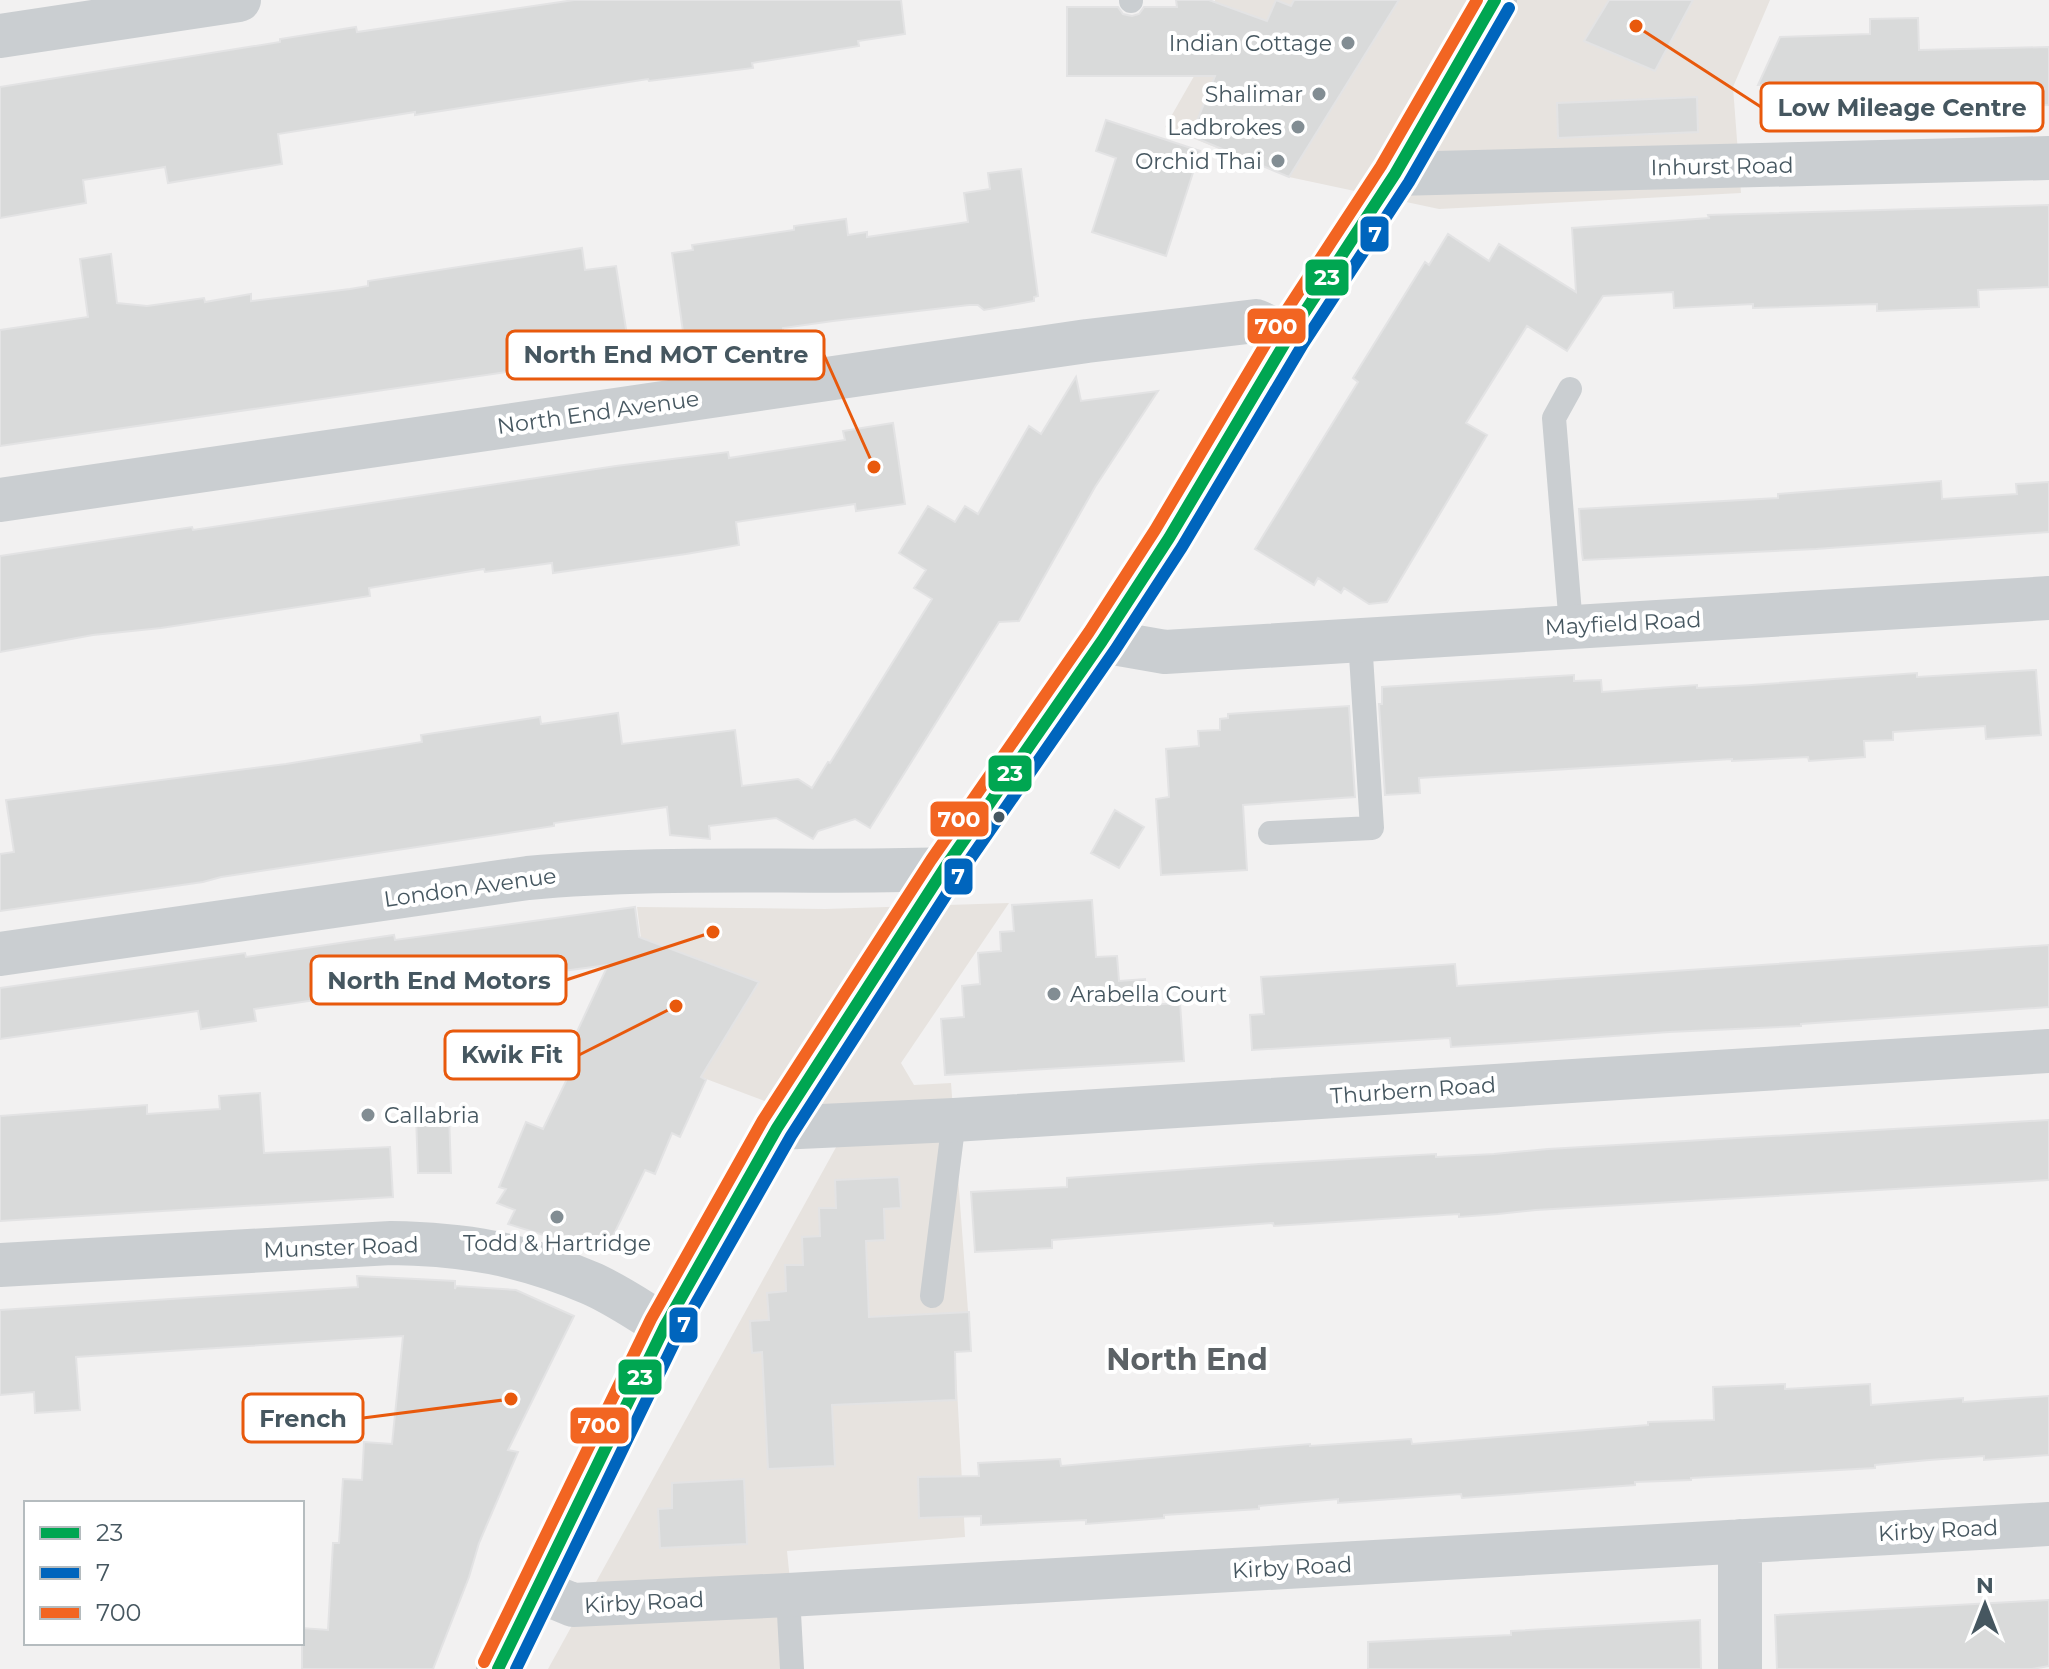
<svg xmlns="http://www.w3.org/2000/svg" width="2049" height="1669" viewBox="0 0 2049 1669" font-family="Montserrat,sans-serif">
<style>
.commercial{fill:#e7e3df}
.building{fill:#d9dada;stroke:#e3e3e4;stroke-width:2}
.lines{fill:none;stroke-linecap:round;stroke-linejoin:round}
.service{stroke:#caced1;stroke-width:24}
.minor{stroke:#caced1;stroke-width:44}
.primary{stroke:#c7cccf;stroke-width:44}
.bus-1-casing{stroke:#fff;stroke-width:18}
.bus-2-casing{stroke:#fff;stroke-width:18}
.bus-3-casing{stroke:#fff;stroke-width:18}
.bus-1{stroke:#00a651;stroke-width:12}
.bus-2{stroke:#0065bd;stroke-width:12}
.bus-3{stroke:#f26522;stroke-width:12}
.poi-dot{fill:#828d93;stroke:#fff;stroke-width:3}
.bus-dot{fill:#465760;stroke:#fff;stroke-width:3}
.labels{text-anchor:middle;stroke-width:8;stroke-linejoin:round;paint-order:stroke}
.poi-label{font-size:22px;fill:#465760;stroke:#fff;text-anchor:end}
.street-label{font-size:22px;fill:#465760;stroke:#fff}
.district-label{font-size:30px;font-weight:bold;fill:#5c6266;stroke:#fff}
.leader{fill:none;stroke:#e8590c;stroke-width:3}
.callout-dot{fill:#e8590c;stroke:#fff;stroke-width:3}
.callout{fill:#fff;stroke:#e8590c;stroke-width:3}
.callout-label{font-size:24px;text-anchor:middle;font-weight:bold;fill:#465760}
.line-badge{stroke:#fff;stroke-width:3}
.badge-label{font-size:22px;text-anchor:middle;font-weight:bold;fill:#fff}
</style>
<rect width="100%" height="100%" fill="#f2f1f1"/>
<path class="commercial" d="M1215,0H1770L1733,87L1741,193L1439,209L1289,177L1165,127L1205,57Z
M1009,903L901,1063L914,1085L951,1083L971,1351L955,1352L965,1537L787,1551L799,1669H548L845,1131L701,1077L641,938L637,907L825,909Z"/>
<path class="building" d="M574,0H901L905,34L858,41L859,46L752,63L753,68L649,81L648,79L415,115V112L278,134L282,164L168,183L165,167L83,180L86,203L0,218V87L280,42V39L356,27L357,32Z
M1176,0H1209L1267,21L1276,0L1291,6L1294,0H1399L1289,177L1191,136L1215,76H1067V7H1118L1123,14L1132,16L1139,14L1144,7H1177Z
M1609,0H1693L1655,71L1584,41Z
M1918,18L1919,50L2049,47V105L1814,111V83L1758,85L1780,37L1870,34V19Z
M1697,97L1698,132L1558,138L1557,103Z
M1106,120L1200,151L1166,256L1092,232L1116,158L1096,151Z
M1021,169L1038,296L1034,297V301L984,310L978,305H969L833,321L783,328V332L685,346L672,253L693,250L692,245L794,230V226L846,219L848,235L867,232V237L968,222L964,193L990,189L988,173Z
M2049,205V287L1978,290L1979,307L1877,311V304L1753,308V304L1674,308L1673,292L1603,296L1567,351L1527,326L1466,423L1487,435L1387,602L1369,604L1344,588L1341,593L1318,578L1314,585L1255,549L1358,382L1353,378L1425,262L1429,265L1448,234L1489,261L1499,244L1576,292L1572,228L1709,218L1708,215Z
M582,248L585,270L616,266L630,354L0,446V330L88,317L80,259L111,254L117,303L147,306L204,298L205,302L251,294V301L350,289L368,286V281Z
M1076,377L1081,401L1158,391L1095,487L1019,621L999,622L870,828L855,819L818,831L813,839L776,818L709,826L710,839L670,835L667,807L554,823V826L221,877L203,882L0,911V854L14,852L6,800L286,764L422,742L421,735L474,727L540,717L541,724L618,713L622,744L735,730L742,786L798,779L812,788L828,762L830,763L932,599L914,588L926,570L899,553L928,506L955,522L965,506L978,514L1029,426L1041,434Z
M893,423L905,504L856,511L855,504L736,522L739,545L686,554L553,573L552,563L485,572L484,569L369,588L370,596L161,628L93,635L0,652V556L192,527L193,530L616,466L728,452L729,458L767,452L845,440L843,431Z
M1941,481L1942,499L2017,494L2016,484L2049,482V532L1816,549L1583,560L1582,554L1579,509L1778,498V494Z
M2036,670L2041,735L1986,739L1985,726L1893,732V740L1864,741L1865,757L1809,761L1808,757L1732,761V759L1419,778L1420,793L1385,795L1379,704H1382V687L1574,675V681L1601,680L1602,692L1697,685V688L1752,685L1917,673V677Z
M1349,706L1355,797L1243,805L1247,870L1161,875L1156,799L1169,797L1166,749L1199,746L1198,731L1220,730V719L1228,718V714Z
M1115,810L1144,827L1119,868L1091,853Z
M1092,900L1096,957L1117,956L1119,981L1145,979L1146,1005L1180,1003L1184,1061L945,1075L941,1019L964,1017L962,986L980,984L978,953L1001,951L1000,932L1014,931L1012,905Z
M635,907L639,937L759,982L701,1077L706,1080L680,1137L672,1133L655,1174L645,1170L611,1240L591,1250L508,1224L515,1210L497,1203L506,1189L499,1187L526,1122L543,1129L579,1054L569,1049L608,965L366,997V994L336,997L254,1009L256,1021L201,1029L198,1011L0,1039V988L245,953L246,957L394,935L395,940Z
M2049,945V1007L1801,1024V1026L1669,1032L1516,1043L1451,1047L1450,1038L1252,1050L1250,1015L1264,1014L1261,977L1455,964L1457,986Z
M260,1093L264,1153L390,1147L393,1197L0,1221V1116L147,1105V1114L220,1109L219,1096Z
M449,1113L451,1173H418L416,1115Z
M2049,1120V1180L1536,1210L1498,1214L1459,1217V1214L1274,1226L1273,1223L1052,1240V1248L975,1252L971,1192L1067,1187V1178L1259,1164L1436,1154V1157L1494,1154L1548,1149Z
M899,1177L901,1208L884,1209L885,1240L866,1241L869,1317L969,1312L971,1351L955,1352L956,1400L832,1405L835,1466L768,1469L762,1352L752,1353L750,1321L769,1320L767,1293L786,1291L785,1265H803L802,1237L820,1236L819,1208H836L835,1180Z
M357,1276L455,1281V1289L456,1286L516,1290L574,1316L508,1450L518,1452L479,1543L469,1577L433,1669H302V1628L328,1630L333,1543H339L343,1479L362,1480L364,1442L392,1444L403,1336L76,1357L80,1410L35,1413L34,1392L0,1395V1310L358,1287Z
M1785,1384V1389L1870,1384L1871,1405L1963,1398V1402L2049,1396V1455L1984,1460V1456L1929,1460L1875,1465V1468L1691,1478V1480L1635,1482V1485L1462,1498L1461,1494L1338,1503V1499L1259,1506V1509L1164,1515V1518L1086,1524V1520L981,1525V1516L919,1518L918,1477L979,1476L978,1463L1060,1459L1061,1466L1310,1444V1446L1411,1439L1412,1444L1648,1425V1422L1714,1420L1713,1387Z
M744,1479L747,1544L660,1548L658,1509L672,1508V1483Z
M2049,1600V1666L2032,1669H1777L1775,1615Z
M1700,1620L1701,1669H1368V1642L1511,1635V1631Z"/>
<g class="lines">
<path class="service" d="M1131,0V1
M1570,389L1554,418L1571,626
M1270,833L1372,828L1360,640
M932,1296L954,1120
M788,1595L792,1669"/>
<path class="minor" d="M0,36L239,0
M1395,174L2049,158
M0,500L1087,341L1256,321L1289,336
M1102,641L1165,652L2049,598
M0,954L528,878C666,865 806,874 944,869
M777,1128L954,1120L2049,1051
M0,1265L391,1243C464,1244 522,1254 590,1283C616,1294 641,1312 665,1326
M1740,1541V1669
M537,1590L573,1605L788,1595L2049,1524"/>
<path class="primary" d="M498,1669L665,1326L777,1128L944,869L1102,641L1169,538L1289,336L1395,174L1495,0"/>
<defs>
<path id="bus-1" d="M498,1669L665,1326L777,1128L944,869L1102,641L1169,538L1289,336L1395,174L1495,0"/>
<path id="bus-2" d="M516,1669L679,1333L791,1136L957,878L1115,650L1182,547L1303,344L1409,182L1509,8"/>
<path id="bus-3" d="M484,1662L651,1319L763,1120L931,860L1089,632L1155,530L1275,328L1381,166L1477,0"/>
</defs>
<use href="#bus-1" class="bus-1-casing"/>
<use href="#bus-2" class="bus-2-casing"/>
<use href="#bus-3" class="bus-3-casing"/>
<use href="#bus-1" class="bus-1"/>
<use href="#bus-2" class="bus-2"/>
<use href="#bus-3" class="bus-3"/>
</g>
<g class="poi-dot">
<circle cx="1348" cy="43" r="8"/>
<circle cx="1319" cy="94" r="8"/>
<circle cx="1298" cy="127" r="8"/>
<circle cx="1278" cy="161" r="8"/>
<circle cx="1054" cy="994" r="8"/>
<circle cx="368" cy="1115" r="8"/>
<circle cx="557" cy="1217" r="8"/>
</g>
<circle class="bus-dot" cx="999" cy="817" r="7"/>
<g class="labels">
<g class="poi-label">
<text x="1332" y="51">Indian Cottage</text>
<text x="1303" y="102">Shalimar</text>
<text x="1282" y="135">Ladbrokes</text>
<text x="1262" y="169">Orchid Thai</text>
<text x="1070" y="1002" text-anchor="start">Arabella Court</text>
<text x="384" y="1123" text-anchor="start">Callabria</text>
<text x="557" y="1251" text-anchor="middle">Todd &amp; Hartridge</text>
</g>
<g class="street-label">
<text transform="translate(1722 166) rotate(-1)" y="8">Inhurst Road</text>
<text transform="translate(598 412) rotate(-8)" y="8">North End Avenue</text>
<text transform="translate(1623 623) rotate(-3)" y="8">Mayfield Road</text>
<text transform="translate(470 887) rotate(-8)" y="8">London Avenue</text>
<text transform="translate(1413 1090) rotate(-4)" y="8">Thurbern Road</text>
<text transform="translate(341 1247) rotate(-2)" y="8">Munster Road</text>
<text transform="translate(1938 1530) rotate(-3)" y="8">Kirby Road</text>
<text transform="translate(1292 1567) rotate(-3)" y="8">Kirby Road</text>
<text transform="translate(644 1602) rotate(-3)" y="8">Kirby Road</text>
</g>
<g class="district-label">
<text x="1187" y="1370">North End</text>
</g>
</g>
<path class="leader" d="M1636 26L1761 107M874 467L824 355M713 932L566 980M676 1006L579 1055M511 1399L363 1418"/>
<g class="callout-dot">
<circle cx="1636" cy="26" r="8"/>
<circle cx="874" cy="467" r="8"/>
<circle cx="713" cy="932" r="8"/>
<circle cx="676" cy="1006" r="8"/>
<circle cx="511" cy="1399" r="8"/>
</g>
<g class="callout">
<rect x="1761" y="83" width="282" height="48" rx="8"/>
<rect x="507" y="331" width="317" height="48" rx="8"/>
<rect x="311" y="956" width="255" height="48" rx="8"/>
<rect x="445" y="1031" width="134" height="48" rx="8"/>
<rect x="243" y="1394" width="120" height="48" rx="8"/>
</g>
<g class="callout-label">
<text x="1902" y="116">Low Mileage Centre</text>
<text x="666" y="363">North End MOT Centre</text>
<text x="439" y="989">North End Motors</text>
<text x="512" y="1063">Kwik Fit</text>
<text x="303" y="1427">French</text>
</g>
<g class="line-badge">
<rect x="1359" y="215" width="31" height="38" rx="8" fill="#0065bd"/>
<rect x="1304" y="258" width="46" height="39" rx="8" fill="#00a651"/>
<rect x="1246" y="307" width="61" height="38" rx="8" fill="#f26522"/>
<rect x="987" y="754" width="46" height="39" rx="8" fill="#00a651"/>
<rect x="929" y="800" width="61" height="38" rx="8" fill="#f26522"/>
<rect x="943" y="857" width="31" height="39" rx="8" fill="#0065bd"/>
<rect x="668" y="1306" width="31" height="38" rx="8" fill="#0065bd"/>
<rect x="617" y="1358" width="46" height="38" rx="8" fill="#00a651"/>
<rect x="569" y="1406" width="61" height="39" rx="8" fill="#f26522"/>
</g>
<g class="badge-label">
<text x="1375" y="242">7</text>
<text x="1327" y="285">23</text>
<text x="1276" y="334">700</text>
<text x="1010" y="781">23</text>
<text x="959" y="827">700</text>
<text x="958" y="884">7</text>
<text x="684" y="1332">7</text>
<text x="640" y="1385">23</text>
<text x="599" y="1433">700</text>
</g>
<rect x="24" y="1501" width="280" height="144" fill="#ffffff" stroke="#b5bcbf" stroke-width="2"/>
<rect x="40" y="1527" width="40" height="12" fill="#00a651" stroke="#b5bcbf" stroke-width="2"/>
<text x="96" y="1541" font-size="24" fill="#465760">23</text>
<rect x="40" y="1567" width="40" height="12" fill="#0065bd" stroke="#b5bcbf" stroke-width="2"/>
<text x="96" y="1581" font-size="24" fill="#465760">7</text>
<rect x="40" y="1607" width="40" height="12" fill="#f26522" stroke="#b5bcbf" stroke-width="2"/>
<text x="96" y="1621" font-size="24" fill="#465760">700</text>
<g transform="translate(1985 1605)" stroke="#ffffff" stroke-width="6" paint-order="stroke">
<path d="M0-6L14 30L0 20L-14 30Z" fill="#465760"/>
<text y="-12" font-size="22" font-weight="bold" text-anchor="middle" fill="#465760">N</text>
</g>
</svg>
